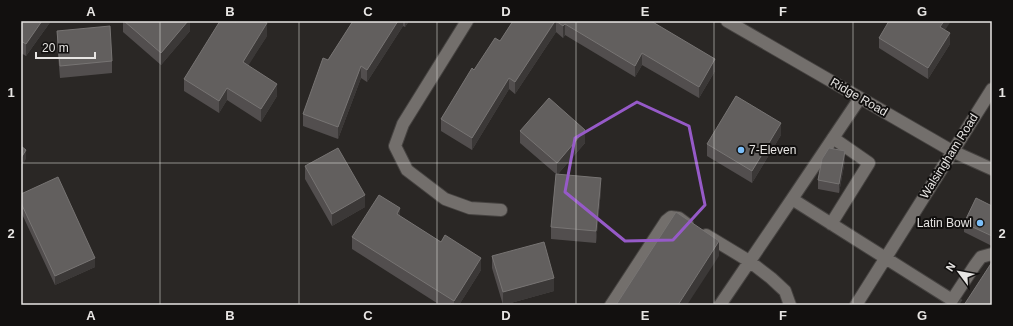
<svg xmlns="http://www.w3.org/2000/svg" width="1013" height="326" viewBox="0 0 1013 326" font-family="Arial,sans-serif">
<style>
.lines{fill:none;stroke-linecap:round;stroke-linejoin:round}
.minor-tunnel{stroke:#464442;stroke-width:12;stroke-dasharray:12 6;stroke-linecap:butt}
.minor-casing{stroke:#464341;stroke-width:14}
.minor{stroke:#736f6c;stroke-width:12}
.wall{fill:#524e4e}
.shaded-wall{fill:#3b3837}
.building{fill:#625f5e;stroke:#777473}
.marked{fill:none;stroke:#965ac8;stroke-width:3;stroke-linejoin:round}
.grid{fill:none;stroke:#e7e5e3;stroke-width:1;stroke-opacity:0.55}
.poi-dot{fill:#7bbef8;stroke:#12100f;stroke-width:1.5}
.labels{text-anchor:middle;stroke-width:4;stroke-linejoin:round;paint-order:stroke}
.street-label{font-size:12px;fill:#e7e5e3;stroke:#12100f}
.poi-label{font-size:12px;fill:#e7e5e3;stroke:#12100f;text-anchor:start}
.neatline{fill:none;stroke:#e7e5e3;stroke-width:1.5}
.grid-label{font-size:13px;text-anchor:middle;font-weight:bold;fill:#e7e5e3}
</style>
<rect width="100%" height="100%" fill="#2a2725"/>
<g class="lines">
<path class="minor-tunnel" d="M952,300L959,305"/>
<defs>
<path id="minor" d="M467,21L403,124L395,146L407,170L445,199L470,208L501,210
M727,21L952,151L992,169
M860,98L792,199L952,300L975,265L981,257L992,254
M831,224L869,163L833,138
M706,235L749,261L771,278L785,291L790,305
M611,305L666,221L671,217L679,218L687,224
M720,305L792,199
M856,305L992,89"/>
</defs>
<use href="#minor" class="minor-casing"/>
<use href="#minor" class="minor"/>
</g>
<path class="wall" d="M21,21H51L26,56L21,53Z
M123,21H190V31L161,65L123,32Z
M353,21H409L405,27L403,26L367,82L361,78L338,139L303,126V114L328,60Z
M513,21H651L715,71L699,98L642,65L635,77L565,35L563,38L556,32L515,94L509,89L472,150L441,131V119L474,70L500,41Z
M906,22L945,30L950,44L928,79L879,48V38Z
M57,31L112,61V73L60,78L57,43Z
M267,36L248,65L277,96L261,122L227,100L219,113L184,91V79Z
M520,131L585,143L558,174L601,190L596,243L551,239V227L556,174L520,143Z
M781,135L752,183L707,156V144Z
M845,160L839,193L818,189V180Z
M305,166L365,207L332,226L305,179Z
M21,194L95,267L55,285L21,212Z
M992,206V246L964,232V223Z
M400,216L441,242L481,270L459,305H440L352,249V237Z
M492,256L554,291L503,305L492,268Z"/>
<path class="shaded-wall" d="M42,21H51L26,56V44Z
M188,21H190V31L161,65V53Z
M398,21H403V26L367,82V70Z
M405,21H409L405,27Z
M556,21V32L515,94V82Z
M944,21H951L940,38V27Z
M267,23V36L243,74V62Z
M565,24V35L563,38V26Z
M950,33V44L928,79V68Z
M642,53V65L635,77V66Z
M715,59V71L699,98V87Z
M361,66V78L338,139V127Z
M509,78V89L472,150V138Z
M277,84V96L261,122V109Z
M227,88V100L219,113V101Z
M781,123V135L752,183V171Z
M585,130V143L557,175V163Z
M26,150V159L21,167V158Z
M845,151V160L839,193V184Z
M601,178V190L596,243V231Z
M365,195V207L332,226V214Z
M400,208V221L397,214Z
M719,241V256L687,305H678Z
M95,258V267L55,285V276Z
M481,258V270L459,305H454V301Z
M554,278V291L503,305V292Z"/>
<path class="building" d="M21,21H42L26,44L21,41Z
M124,21H188L161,53Z
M220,21H234L236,22V21H263L267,23L243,62L277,84L261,109L227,88L219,101L184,79Z
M353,21H398L367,70L361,66L338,127L303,114L323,58L328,60Z
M513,21H555L515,82L509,78L472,138L441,119L472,68L474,70L495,38L500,41Z
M556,21H651L715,59L699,87L642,53L635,66L565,24L563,26Z
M889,21H905L906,22V21H944L940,27L950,33L928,68L879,38Z
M110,26L112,61L60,66L57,31Z
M736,96L781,123L752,171L707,144Z
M549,98L585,130L557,163L520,131Z
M21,146L26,150L21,158Z
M338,148L365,195L332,214L305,166Z
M829,148L845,151L839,184L818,180L822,159Z
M556,174L601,178L596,231L551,227Z
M58,177L95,258L55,276L21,203V194Z
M379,195L400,208L397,214L441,242L445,235L481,258L454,301L352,237Z
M976,198L992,206V236L964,223Z
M676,212L719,241L678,305H616Z
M544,242L554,278L503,292L492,256Z
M992,262V305H964Z"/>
<path class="marked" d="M637,102L689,126L705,205L673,240L625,241L565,192L575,138Z"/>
<path class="grid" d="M160,21V305M299,21V305M437,21V305M576,21V305M714,21V305M853,21V305M21,163H992"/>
<g class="poi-dot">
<circle cx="741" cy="150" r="4"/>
<circle cx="980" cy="223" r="4"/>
</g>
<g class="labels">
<g class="street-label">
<text transform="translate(859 97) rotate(30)" y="4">Ridge Road</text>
<text transform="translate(949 156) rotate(-58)" y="4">Walsingham Road</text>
</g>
<g class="poi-label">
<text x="749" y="154">7-Eleven</text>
<text x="972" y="227" text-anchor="end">Latin Bowl</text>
</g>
</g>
<rect width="1013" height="326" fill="none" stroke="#12100f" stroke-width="44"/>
<g transform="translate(959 272) rotate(302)" stroke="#12100f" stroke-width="3" paint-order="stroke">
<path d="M0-3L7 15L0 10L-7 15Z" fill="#e7e5e3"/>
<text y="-6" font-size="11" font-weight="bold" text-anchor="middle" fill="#e7e5e3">N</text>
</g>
<path d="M36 52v6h59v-6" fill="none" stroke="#e7e5e3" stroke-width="2"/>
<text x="42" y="52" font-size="12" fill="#e7e5e3" stroke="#12100f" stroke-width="3" paint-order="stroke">20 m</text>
<rect x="22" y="22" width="969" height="282" class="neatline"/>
<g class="grid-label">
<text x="91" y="16">A</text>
<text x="230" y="16">B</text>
<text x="368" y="16">C</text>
<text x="506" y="16">D</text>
<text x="645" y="16">E</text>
<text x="783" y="16">F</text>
<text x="922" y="16">G</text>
<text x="11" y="97">1</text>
<text x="1002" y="97">1</text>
<text x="11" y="238">2</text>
<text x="1002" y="238">2</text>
<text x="91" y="320">A</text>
<text x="230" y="320">B</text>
<text x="368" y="320">C</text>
<text x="506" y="320">D</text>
<text x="645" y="320">E</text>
<text x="783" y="320">F</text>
<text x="922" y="320">G</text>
</g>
</svg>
